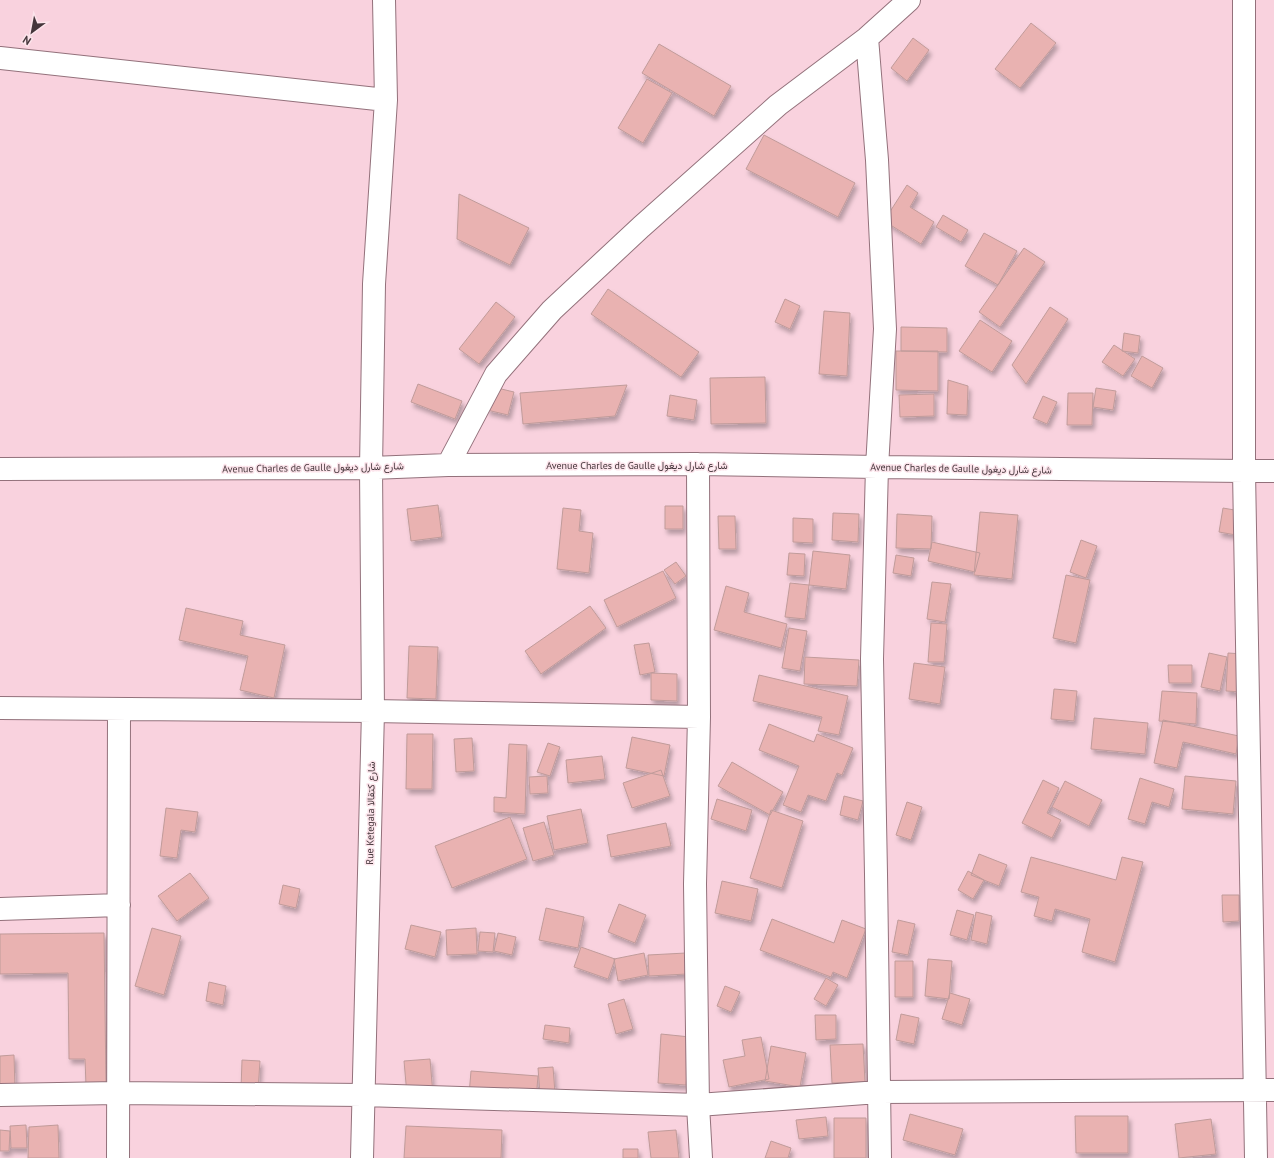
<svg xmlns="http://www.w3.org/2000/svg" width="1274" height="1158" viewBox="0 0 1274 1158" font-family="'PT Sans',Vazirmatn,sans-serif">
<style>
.building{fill:#e9b2b1;stroke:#c09b9a;filter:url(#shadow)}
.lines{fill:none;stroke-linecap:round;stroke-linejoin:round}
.minor-casing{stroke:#93717b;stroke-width:24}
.minor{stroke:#fff;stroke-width:22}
.labels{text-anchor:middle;stroke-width:3;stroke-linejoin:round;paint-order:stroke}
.street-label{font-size:10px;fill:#45363b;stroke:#fce4eb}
</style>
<defs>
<filter id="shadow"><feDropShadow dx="2.5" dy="4.5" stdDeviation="2" flood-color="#0004"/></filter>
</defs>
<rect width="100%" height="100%" fill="#f9d2de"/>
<path class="building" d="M1031,23L1056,43L1020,88L995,69Z
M913,38L929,50L907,81L891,68Z
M659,44L731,86L714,116L642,73Z
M647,79L672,93L643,143L618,128Z
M764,135L855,183L838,217L746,169Z
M907,185L918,193L910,207L934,222L921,244L884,221Z
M459,194L529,228L510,265L457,239Z
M943,215L968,230L961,242L936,227Z
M984,233L1017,251L998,285L965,266Z
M1024,248L1045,262L1000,327L979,312Z
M608,289L699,352L681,377L591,314Z
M785,299L800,306L790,329L775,322Z
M496,302L515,317L479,364L459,349Z
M1050,307L1068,319L1026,384L1012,365Z
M824,311L850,313L847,376L819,374Z
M980,320L1012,341L992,372L959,351Z
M901,327L947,328V352L901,351Z
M1124,333L1140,336L1138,353L1122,351Z
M1114,345L1135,359L1123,376L1102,362Z
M896,351H938V391L896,390Z
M1142,356L1163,368L1152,388L1131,376Z
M765,377L766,423L711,424L710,378Z
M948,380L968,386L967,415L947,414Z
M418,384L462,401L455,419L411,402Z
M627,385L615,416L523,424L520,393Z
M493,387L514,392L508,415L487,410Z
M1096,388L1116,391L1113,410L1093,407Z
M1068,393H1093L1092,425H1067Z
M934,394V416L900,417L899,395Z
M670,395L697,400L694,420L667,416Z
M1043,396L1057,402L1047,424L1033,418Z
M438,505L442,537L411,541L407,509Z
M665,506H683V529H665Z
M563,508L581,510L579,531L593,533L589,573L557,569Z
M1223,508L1240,511L1236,535L1219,532Z
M980,512L1018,515L1012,579L974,575Z
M833,513L859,514L858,542L832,540Z
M897,514L932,516L931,549L896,548Z
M718,516H735L736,549H719Z
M793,518L813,519V543L793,542Z
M1081,540L1097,546L1086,578L1070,572Z
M932,542L980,553L975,572L928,561Z
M813,551L850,555L846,589L809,585Z
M789,553L805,554L804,576L787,575Z
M896,555L914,558L911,576L893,573Z
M676,562L686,576L675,584L664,570Z
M663,571L676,598L617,627L604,600Z
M1066,575L1090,580L1076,643L1053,638Z
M932,582L951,584L945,622L927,619Z
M790,583L809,585L805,619L785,617Z
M726,586L749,593L744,612L787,624L781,648L714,630Z
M590,606L606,628L541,674L525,651Z
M186,608L243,621L240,635L285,645L274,698L240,690L248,656L179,640Z
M931,623L947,624L944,662H928Z
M789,628L807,631L800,671L782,668Z
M649,643L655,672L640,675L634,645Z
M409,646L438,647L436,699L407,698Z
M1209,653L1227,657L1220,691L1201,687Z
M1228,653L1243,654L1242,692L1226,691Z
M805,657L859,660L857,686L804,684Z
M914,663L945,667L940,704L909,699Z
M1168,665H1192V683H1169Z
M651,673L677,674V701L651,700Z
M759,675L848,696L839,735L818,731L822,717L753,701Z
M1054,689L1077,691L1074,721L1051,719Z
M1162,691L1197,693L1196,724L1159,721Z
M1094,718L1148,723L1145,754L1091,749Z
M1163,720L1239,736L1236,754L1183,742L1177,768L1154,763Z
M769,724L814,742L817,734L853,748L842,775L837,773L826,801L808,795L801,812L783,805L799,766L759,750Z
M407,734H433L432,789H406Z
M632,737L670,745L664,776L626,768Z
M472,738L474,771L456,772L454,739Z
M548,743L560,747L550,776L537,772Z
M509,744L527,745L525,814L494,812V797L506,798Z
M602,756L605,779L568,783L566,760Z
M732,762L783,792L770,815L718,786Z
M661,770L670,796L632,808L623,783Z
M547,776L548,793L530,794L529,777Z
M1185,776L1236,781L1233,814L1182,809Z
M1140,778L1174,789L1169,807L1152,802L1145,824L1128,819Z
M1043,780L1059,788L1047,813L1061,820L1052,838L1022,823Z
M1065,781L1102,800L1089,826L1052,807Z
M844,796L863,801L858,820L840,815Z
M717,799L752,810L746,831L711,819Z
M907,802L922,807L911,840L896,835Z
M166,808L198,812L195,832L181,830L177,858L160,856Z
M581,809L588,843L554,850L547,816Z
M771,810L803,821L782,888L750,878Z
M510,817L527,859L452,888L435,846Z
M544,822L554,855L533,861L523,828Z
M666,823L671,846L611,857L607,835Z
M979,854L1007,865L999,886L971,875Z
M1031,857L1116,880L1122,857L1143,862L1115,962L1082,952L1090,919L1055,909L1052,921L1034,916L1039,897L1021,892Z
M968,871L984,880L973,899L958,890Z
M190,873L209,898L177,921L158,896Z
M722,881L758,889L751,921L715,913Z
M283,885L300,889L296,908L279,904Z
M1222,895H1239V921L1223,922Z
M619,904L646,915L635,943L608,932Z
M546,908L584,917L578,948L539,940Z
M957,910L974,915L967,940L950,935Z
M976,912L992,916L987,944L971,940Z
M772,919L834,943L842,920L866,929L847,978L833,972L831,977L760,950Z
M898,920L915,924L908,955L892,952Z
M411,925L441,932L435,957L405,949Z
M152,928L181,936L164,995L135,986Z
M476,928L477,954L447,955L446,930Z
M480,932L495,933L493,952L478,951Z
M104,933L106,1086H86L85,1059H69L68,973L0,974V934Z
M498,933L516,937L512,955L494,951Z
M581,947L615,959L608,979L574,967Z
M644,953L648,975L618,981L614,959Z
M686,953L687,974L649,976L648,955Z
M928,959L952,961L949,999L925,996Z
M895,961H913V997H895Z
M826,978L838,985L826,1006L814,999Z
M209,982L226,986L223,1005L206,1001Z
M725,986L740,992L731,1012L717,1006Z
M950,993L970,999L962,1025L942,1019Z
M624,999L633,1029L616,1034L608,1004Z
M901,1014L919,1018L914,1044L896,1040Z
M815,1015H836V1039L816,1040Z
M545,1025L570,1028L569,1043L543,1039Z
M661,1034L690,1037L686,1085L658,1083Z
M761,1037L769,1079L729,1087L723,1060L745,1056L742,1040Z
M863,1044L865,1082L832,1083L830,1045Z
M771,1046L806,1053L800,1087L765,1081Z
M14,1055L15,1090H0V1056Z
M430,1059L433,1095H407L404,1061Z
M242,1060L260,1061L258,1090L241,1089Z
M553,1067L555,1093L540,1094L538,1068Z
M471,1071L538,1076L536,1099L469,1095Z
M910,1114L963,1129L955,1155L903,1140Z
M1075,1116H1128V1153H1076Z
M826,1117L828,1136L799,1139L796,1120Z
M834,1118H866V1158H834Z
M1211,1119L1216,1154L1179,1158L1175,1124Z
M26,1125L27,1148H11L10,1126Z
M58,1125L59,1158H28L29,1127Z
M406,1126L502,1130L501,1158H404Z
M0,1130L10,1131L9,1151H0Z
M676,1130L679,1158H651L648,1132Z
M771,1141L791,1148L788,1158H765Z
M623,1149H638V1158H623Z"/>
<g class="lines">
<defs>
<path id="minor" d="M1244,0V471L1256,1158
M867,38L877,160L885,329L877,467L872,659L876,874L880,1158
M0,58L386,100
M698,464L699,717L695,884L698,1105L701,1158
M448,465L496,374L552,310L641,227L778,105L867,38L909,0
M0,469L371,468L448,465L698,464L877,467L1244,471H1274
M0,708L373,711L699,717
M0,909L119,905
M0,1095L117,1093L363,1095L698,1105L879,1092L1274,1090
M118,1158L119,709
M362,1158L373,711L371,468L374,284L386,100L384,0"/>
</defs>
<use href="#minor" class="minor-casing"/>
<use href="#minor" class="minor"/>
</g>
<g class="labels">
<g class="street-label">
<text x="637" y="469">Avenue Charles de Gaulle شارع شارل ديغول</text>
<text transform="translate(313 467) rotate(-1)" y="4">Avenue Charles de Gaulle شارع شارل ديغول</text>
<text transform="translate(961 468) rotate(1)" y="4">Avenue Charles de Gaulle شارع شارل ديغول</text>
<text transform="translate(370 813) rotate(-89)" y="4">Rue Ketegala شارع كتقالا</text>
</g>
</g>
<g transform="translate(32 32) rotate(212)" stroke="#fce4eb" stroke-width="3" paint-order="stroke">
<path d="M0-3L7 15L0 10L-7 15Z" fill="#45363b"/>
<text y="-6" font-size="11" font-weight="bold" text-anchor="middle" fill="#45363b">N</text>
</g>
</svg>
